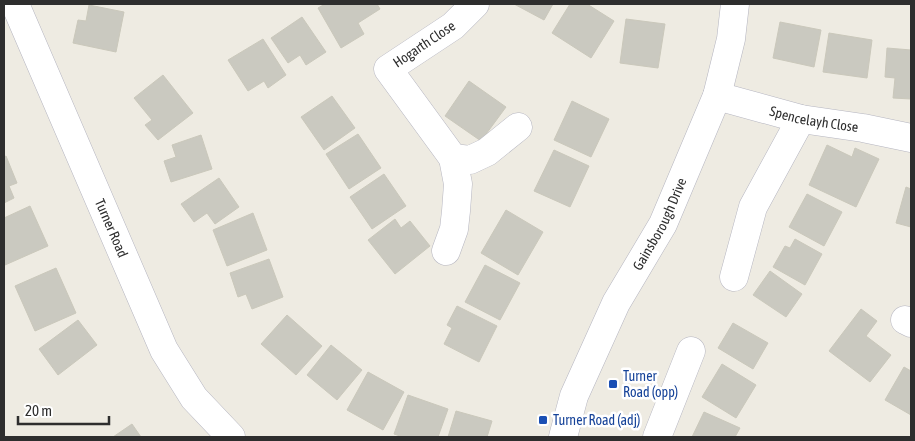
<svg xmlns="http://www.w3.org/2000/svg" width="915" height="441" viewBox="0 0 915 441" font-family="'Asap Condensed',sans-serif">
<style>
.building{fill:#cac9c0;stroke:#cac8bb}
.lines{fill:none;stroke-linecap:round;stroke-linejoin:round}
.minor-casing{stroke:#b5b5c0;stroke-width:29}
.minor{stroke:#fff;stroke-width:28}
.transit-dot{fill:#1a4fb4;stroke:#fff;stroke-width:2}
.labels{text-anchor:middle;stroke-width:5;stroke-linejoin:round;paint-order:stroke}
.street-label{font-size:14px;fill:#2e2e2e;stroke:#fff}
.transit-label{font-size:14px;fill:#164399;stroke:#fff;text-anchor:start}
</style>
<rect width="100%" height="100%" fill="#eeebe2"/>
<path class="building" d="M325,4H377L380,9L358,23L364,34L341,48L318,8Z
M514,4H553L544,20Z
M570,4H587L614,21L591,58L552,33Z
M89,5L124,12L116,52L73,43L78,20L86,21Z
M302,17L326,52L306,65L300,55L288,63L271,38Z
M626,19L665,24L658,68L620,63Z
M780,22L821,30L814,67L773,58Z
M829,33L872,40L867,78L823,72Z
M263,39L286,75L268,88L264,81L248,91L228,60Z
M887,48L911,50V99L893,98L895,78L885,77Z
M163,75L193,113L158,140L145,125L152,120L134,98Z
M469,81L506,107L481,141L445,116Z
M332,96L355,128L324,150L301,117Z
M572,101L609,119L591,157L554,140Z
M358,134L381,168L349,189L326,154Z
M201,135L212,169L171,182L164,161L176,157L172,145Z
M827,145L852,157L855,148L879,159L856,207L809,185Z
M554,150L589,166L570,207L534,191Z
M6,156L17,183L9,186L14,198L4,203V157Z
M384,174L406,206L372,229L350,197Z
M219,178L239,207L215,224L207,213L194,222L181,204Z
M906,187L911,189V227L896,223Z
M807,194L842,212L824,246L789,227Z
M30,206L48,246L5,265L4,218Z
M506,210L543,232L518,275L481,253Z
M253,213L267,250L227,266L213,230Z
M395,219L401,228L410,221L430,246L395,274L368,240Z
M795,239L822,254L805,285L773,267L785,246L790,248Z
M269,259L283,297L252,309L246,294L238,297L230,273Z
M485,265L520,283L500,320L465,302Z
M56,268L76,313L35,331L15,286Z
M770,271L802,294L786,317L753,295Z
M457,306L497,326L479,362L444,344L452,328L447,325Z
M861,309L877,321L866,336L891,355L870,382L829,351Z
M287,315L322,346L296,375L261,344Z
M78,320L97,345L58,375L39,349Z
M733,323L768,343L753,369L718,348Z
M331,345L362,370L337,400L307,375Z
M722,364L756,385L736,418L702,397Z
M904,367L911,371V415L885,400Z
M368,372L404,392L383,430L347,410Z
M408,395L448,409L438,437H403L394,434Z
M456,411L492,421L487,437H448Z
M704,412L740,428L735,437H692Z
M132,424L141,437H113Z"/>
<g class="lines">
<defs>
<g id="minor">
<path id="s1" d="M15,4L164,350L194,398L231,437"/>
<path d="M475,4L453,26L388,69L453,158L470,160L487,152L518,127"/>
<path id="s2" d="M717,96L801,119L863,128L911,138"/>
<path d="M446,251L454,229L456,211L458,184L453,158"/>
<path d="M734,277L753,207L801,119"/>
<path d="M905,320L911,323"/>
<path id="s3" d="M563,437L574,396L616,303L663,224L717,96L731,39L735,4"/>
<path d="M657,437L691,351"/>
</g>
</defs>
<use href="#minor" class="minor-casing"/>
<use href="#minor" class="minor"/>
</g>
<g class="transit-dot">
<rect x="608" y="379" width="10" height="10" rx="2.5"/>
<rect x="538" y="415" width="10" height="10" rx="2.5"/>
</g>
<g class="labels">
<g class="street-label">
<text transform="translate(424 44) rotate(-34)" y="5">Hogarth Close</text>
<text dy="5" stroke="none"><textPath href="#s2" startOffset="100">Spencelayh Close</textPath></text>
<text dy="5" stroke="none"><textPath href="#s3" startOffset="235">Gainsborough Drive</textPath></text>
<text dy="5" stroke="none"><textPath href="#s1" startOffset="244">Turner Road</textPath></text>
</g>
<g class="transit-label">
<text x="623" y="381">Turner<tspan x="623" dy="16">Road (opp)</tspan></text>
<text x="553" y="425">Turner Road (adj)</text>
</g>
</g>
<rect width="915" height="441" fill="none" stroke="#2e2e2e" stroke-width="10"/>
<path d="M18 416v8h91v-8" fill="none" stroke="#2e2e2e" stroke-width="2.5"/>
<text x="25" y="416" font-size="15" fill="#2e2e2e" stroke="#ffffff" stroke-width="4" paint-order="stroke">20 m</text>
</svg>
